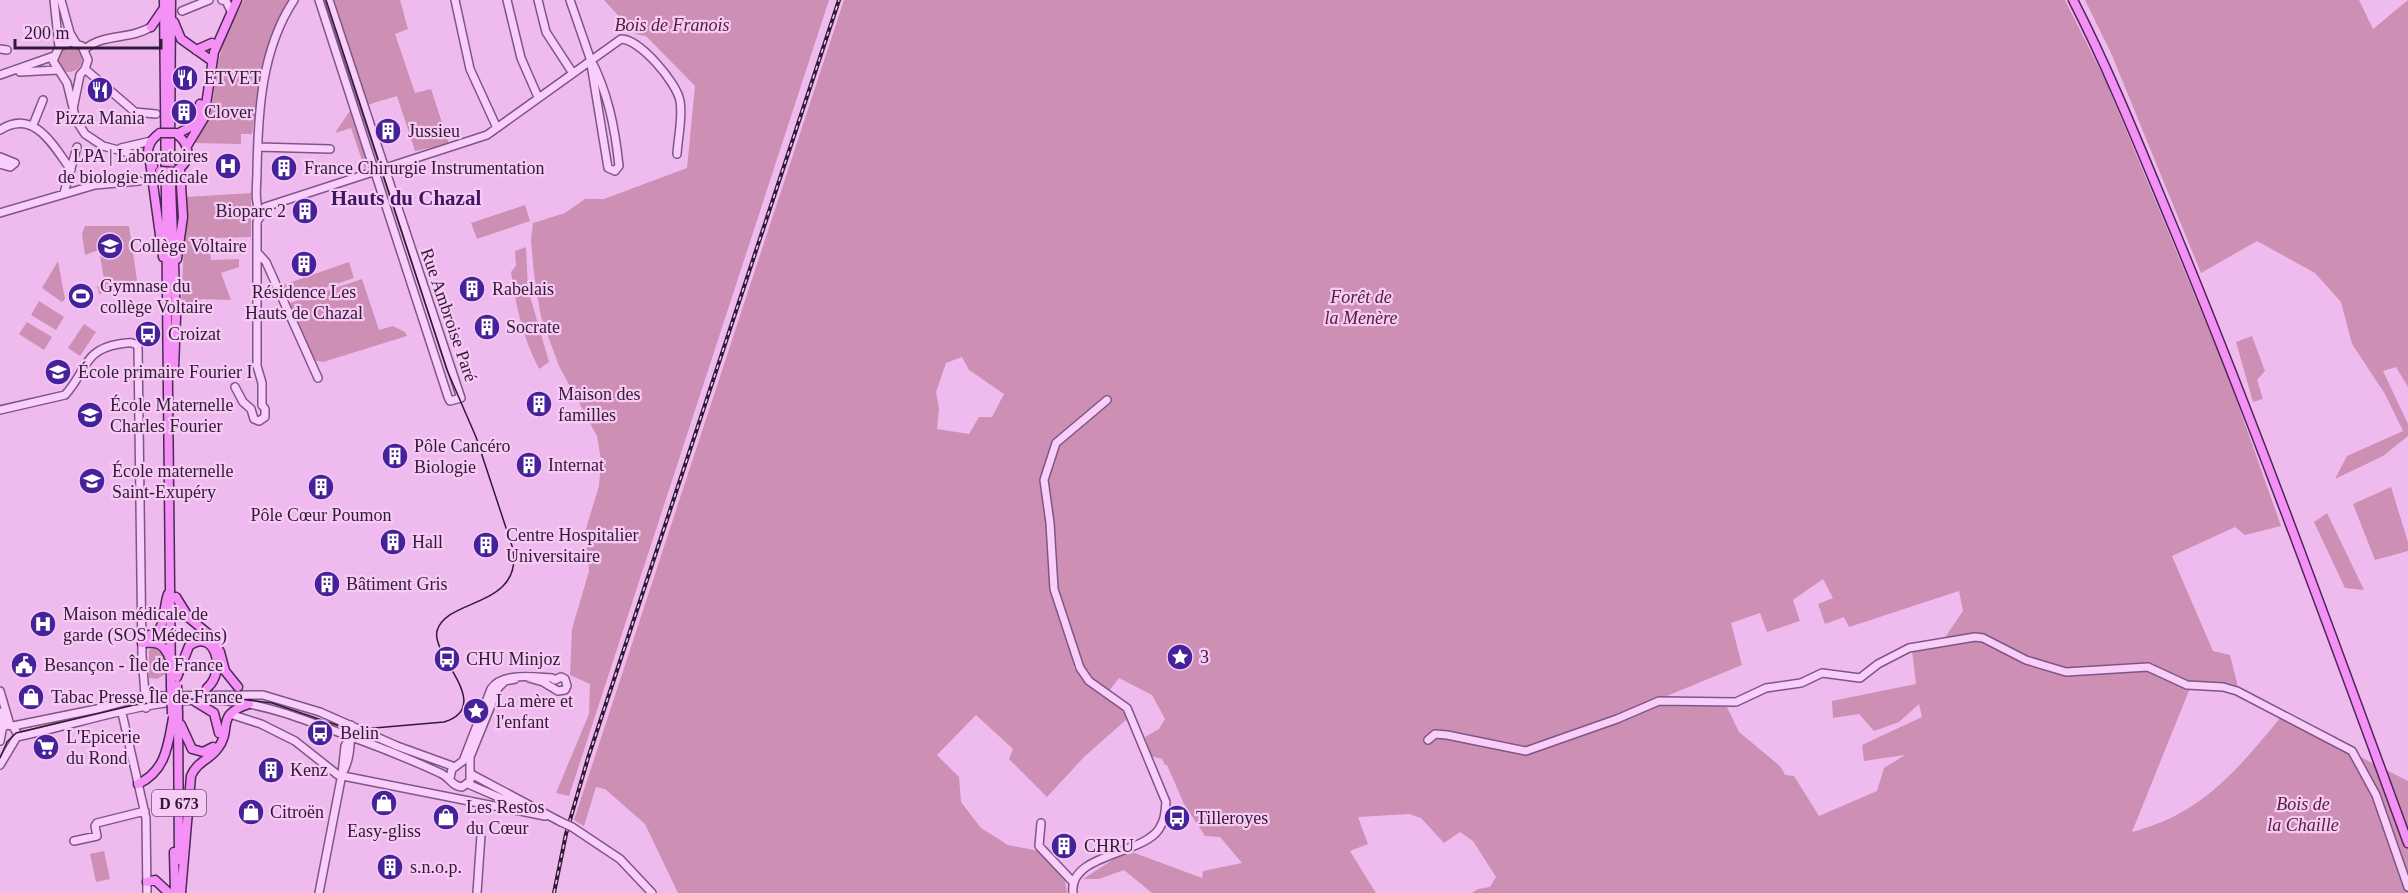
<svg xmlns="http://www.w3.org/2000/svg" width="2408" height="893" viewBox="0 0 2408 893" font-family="Georgia,serif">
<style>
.green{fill:#cd8fb3;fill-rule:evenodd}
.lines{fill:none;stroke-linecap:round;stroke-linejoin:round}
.minor-casing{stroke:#7f5587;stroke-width:10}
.major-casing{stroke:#4a2a54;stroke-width:11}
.minor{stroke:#facefa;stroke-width:7}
.major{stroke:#f590f6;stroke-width:8}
.tram{stroke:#301a35;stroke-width:1.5}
.rail-casing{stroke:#301a35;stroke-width:4}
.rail{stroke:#f7cbf6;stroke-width:1.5;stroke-dasharray:4.5;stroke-linecap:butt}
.minor-bridge-casing{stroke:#7f5587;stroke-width:10;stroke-linecap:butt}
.major-bridge-casing{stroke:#4a2a54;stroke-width:11;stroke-linecap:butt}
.minor-bridge{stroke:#facefa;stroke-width:7}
.major-bridge{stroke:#f590f6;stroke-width:8}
.labels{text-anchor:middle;stroke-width:4.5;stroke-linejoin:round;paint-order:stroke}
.shield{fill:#f7cbf6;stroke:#6c4f6f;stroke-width:1.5}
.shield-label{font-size:16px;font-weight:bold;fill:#301a35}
.park-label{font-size:18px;font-style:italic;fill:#532037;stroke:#f7cbf6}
.poi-label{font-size:18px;fill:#301a35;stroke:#f7cbf6;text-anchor:start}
.street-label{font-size:18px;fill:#301a35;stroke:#f7cbf6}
.quarter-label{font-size:21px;font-weight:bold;fill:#3f1864;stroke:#f7cbf6}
</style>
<rect width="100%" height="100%" fill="#efbbef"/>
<path class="green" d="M244,0H288C267,46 259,84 252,134H241V144L195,143L211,113L218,62L225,37Z
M332,0H400L408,29L395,34L415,93L431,89L449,144L415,151L397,96L367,105Z
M604,0H829L569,796L556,793L589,714L590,684L570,675L572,629L589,571L585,532L599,486L601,460L597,436L559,366L541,317L534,274L531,240L533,223L565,213L585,199H604L687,168L695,86L646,36L635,34Z
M844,0H2065L2107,84L2228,376L2281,526L2245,535L2235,527L2172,556L2213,651L2230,655L2238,687L2223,683H2188L2190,688L2132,832C2202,814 2237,770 2281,717L2408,781V893H1472L1478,889L1490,887L1496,877L1473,841L1460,832L1444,843L1421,818L1409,814L1358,817L1368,844L1350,851L1376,893H1152L1124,870L1099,879H1083L1114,859L1132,852L1202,878L1203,871L1242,863L1220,837L1205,836L1184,804L1167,765H1165L1162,759L1151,756L1145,737L1159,729L1165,719L1152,695L1119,678L1109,691C1096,682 1085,675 1080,659L1073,667L1087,684L1123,710L1127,719L1084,757L1047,797L1009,759L1013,749L976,715L937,755L959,777L961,802L981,828L1008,845L1039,851L1065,881L1067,893H678L645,824L605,789L596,787L584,826L574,820ZM962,357L969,370L1004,394L992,417H979L969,434L937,429L939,408L936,392L946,363ZM1823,579L1833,598L1818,604L1825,624L1844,617L1849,627L1959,591L1963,611L1944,639L1912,650L1916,684L1832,701L1833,718L1859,714L1874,731L1899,722L1919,704L1922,717L1862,745L1864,761L1905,755L1884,768L1877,791L1819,816L1794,776L1785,775L1780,766L1739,732L1727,707L1657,700L1742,665L1731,623L1760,613L1767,632L1800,621L1793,600Z
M2085,0H2359L2373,29L2408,0V387L2396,367L2383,371L2408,424V436L2383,456L2335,479L2347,456L2403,431L2385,394L2352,344L2341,302L2315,273L2257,241L2201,273L2111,53Z
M56 59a13 13 0 1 1 26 0a13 13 0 1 1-26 0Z
M351,109L368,162L365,169L351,128L335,133Z
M251,193V237L209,238L211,260L239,259V267L221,273L231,300L202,299L181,311L186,197Z
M525,205L530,221L477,239L471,223Z
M85,226H129L138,287L99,294L97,286L105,285L100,255L105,253L104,248L85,255L82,234Z
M526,247L528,289L549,362L539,369C523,338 516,307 511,272L516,266L515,251Z
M58,261L65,299L62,302L42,288Z
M349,262L354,278L286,301L280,286Z
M362,279L379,330L393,326L405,332L407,336L323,362L313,360L290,303Z
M39,301L64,317L56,330L31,315Z
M27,322L52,337L44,350L19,334Z
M84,324L96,332L80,356L68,348Z
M2252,336L2265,371L2257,380L2263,399L2253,402L2236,342Z
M2391,487L2408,542V551L2375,560L2353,504Z
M2327,513L2364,590L2345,588L2314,522Z
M155,648C168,652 167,662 167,673L157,679L149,678V650Z
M104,851L110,879L96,882L90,854Z"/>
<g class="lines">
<defs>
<path id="minor" d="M54,0L59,47
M61,0L70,33L76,43
M222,0L226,1L231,11
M319,0L448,397L450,401L461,398L329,0
M455,0L470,69L497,128
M507,0L521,58L538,97
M538,0L546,32L572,72
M570,0L590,58L608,168L615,171L619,166C615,128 608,92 590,58
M182,11L209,0
M0,49L7,50
M85,49C104,33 130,40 151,27
M85,69L135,112L156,114
M20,72L57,70
M0,75L54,56
M73,109L80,75L85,69L88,60L82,46L70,42L59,47L53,61L67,83L76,120L85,134L103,146L148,158
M33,125L43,100
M0,130C34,108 53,145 71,170
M258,147L330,149
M121,148L151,141
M0,157L15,163L10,167L0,164
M64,193L77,147
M0,213L95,185L139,181
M260,213C254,201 257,185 257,171C258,113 261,50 294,0
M257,252L266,262L318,378
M235,387L243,402L251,409L254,419L259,421L265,417V409L262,405
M262,405V383L257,366V222L265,207L487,135L621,39C640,39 677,83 680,101C683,117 678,137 677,154
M0,410L65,395C87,371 83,350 119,344C127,343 132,341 138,346L142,655L146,708
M0,691L10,725
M0,712L3,725L0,741
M122,713L146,818L147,893
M230,714L261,724L295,741L338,775L545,816
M13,726L97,709L145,696L263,695L320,712L397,746L455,767
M17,737C89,722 163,692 237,702C280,708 319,726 360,740C387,750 414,761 440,773C450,777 451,786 462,787L470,781V757L498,688L505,681L515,679
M1428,740L1435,734L1447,735L1526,751L1617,719L1659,701L1736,702L1766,688L1801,683L1822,673L1860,678L1878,664L1909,648L1975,637L1983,638L2026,660L2066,672L2148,667L2187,685L2223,687L2237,691L2352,751L2376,795L2408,887
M0,765L18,735L13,726L6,725L1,730
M342,774L345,746L350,737
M471,774L561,822
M450,778L452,769L463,761L491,689C502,672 534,677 552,678L555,680L561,677L565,679L567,686L565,690L558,691L543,682L529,678
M468,784L533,812
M1041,823L1039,846L1073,882
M572,827L620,859L652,893
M74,841L97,836L95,826L97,823L145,811
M319,893L342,774C351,759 350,743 351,725
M477,893L481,835
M1073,893C1068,854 1142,855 1159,829C1165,820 1165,812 1166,802L1127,708L1089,681L1080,668L1054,589L1050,523L1044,480L1056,443L1107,400"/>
<path id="major" d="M164,0L171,685
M171,0L170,159L176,317L174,368
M2073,0C2112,76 2143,155 2176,234C2259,435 2333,639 2408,843
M174,22L181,39L212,61
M151,27L164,8
M196,50L212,43
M175,133C190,143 193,160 176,171
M177,134L194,125L200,104
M187,146L204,118L214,52L237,0
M150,162L163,257
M153,166C144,153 148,141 160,133
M177,259L183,217L180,169
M176,597L189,618L211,636L220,652L225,671L238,687
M142,636C169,635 161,614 168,594
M142,643C156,642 163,642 169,657
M177,677L189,646C215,627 227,671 207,688
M196,702L214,713L219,733
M178,713L179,860
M181,725L192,749L203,752L213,747
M138,784C166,771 168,745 173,718
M174,852L175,893
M147,882L155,880L169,893
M181,893L191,776C197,761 210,760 218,748C233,729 214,715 249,704"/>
</defs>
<use href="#minor" class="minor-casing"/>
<use href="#major" class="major-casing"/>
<use href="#minor" class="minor"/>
<use href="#major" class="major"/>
<path class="tram" d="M0,758L7,742L16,733L134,705L181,699H239L272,703L351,730L444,722C495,706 431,656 437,631C445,598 523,608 513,549L476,437L447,370L326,0"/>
<defs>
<path id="rail" d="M554,893L566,834L588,758L839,0"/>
</defs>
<use href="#rail" class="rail-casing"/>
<use href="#rail" class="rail"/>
<defs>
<path id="minor-bridge" d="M561,822L572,827"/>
<path id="major-bridge" d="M160,133H175
M160,171L174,172
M171,685L172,714
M177,685L178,713"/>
</defs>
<use href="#minor-bridge" class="minor-bridge-casing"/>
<use href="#major-bridge" class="major-bridge-casing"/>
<use href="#minor-bridge" class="minor-bridge"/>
<use href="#major-bridge" class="major-bridge"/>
</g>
<defs>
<symbol id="restaurant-disc" viewBox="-11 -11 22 22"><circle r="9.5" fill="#452299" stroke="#f7cbf6"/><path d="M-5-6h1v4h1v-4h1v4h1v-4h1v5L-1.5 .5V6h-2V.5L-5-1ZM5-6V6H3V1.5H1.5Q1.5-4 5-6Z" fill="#fff"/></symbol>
<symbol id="building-disc" viewBox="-11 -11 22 22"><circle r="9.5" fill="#452299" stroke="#f7cbf6"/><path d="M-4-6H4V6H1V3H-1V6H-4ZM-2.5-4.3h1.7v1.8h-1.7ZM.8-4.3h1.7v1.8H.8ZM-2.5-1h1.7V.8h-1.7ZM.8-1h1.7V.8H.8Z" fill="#fff"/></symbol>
<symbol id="hospital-disc" viewBox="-11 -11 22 22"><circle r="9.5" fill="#452299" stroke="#f7cbf6"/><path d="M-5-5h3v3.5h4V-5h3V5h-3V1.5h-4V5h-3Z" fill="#fff"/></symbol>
<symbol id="school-disc" viewBox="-11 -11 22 22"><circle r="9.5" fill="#452299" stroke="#f7cbf6"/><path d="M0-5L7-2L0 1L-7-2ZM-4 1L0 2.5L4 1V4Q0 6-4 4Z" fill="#fff"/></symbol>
<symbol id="stadium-disc" viewBox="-11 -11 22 22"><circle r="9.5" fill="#452299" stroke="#f7cbf6"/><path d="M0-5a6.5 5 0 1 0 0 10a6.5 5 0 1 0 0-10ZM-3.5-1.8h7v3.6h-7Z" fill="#fff"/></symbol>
<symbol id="bus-disc" viewBox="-11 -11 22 22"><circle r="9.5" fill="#452299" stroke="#f7cbf6"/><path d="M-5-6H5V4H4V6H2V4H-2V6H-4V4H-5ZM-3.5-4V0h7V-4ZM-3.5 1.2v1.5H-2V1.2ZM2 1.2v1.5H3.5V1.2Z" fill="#fff"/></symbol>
<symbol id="sight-disc" viewBox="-11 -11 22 22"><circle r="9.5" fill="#452299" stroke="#f7cbf6"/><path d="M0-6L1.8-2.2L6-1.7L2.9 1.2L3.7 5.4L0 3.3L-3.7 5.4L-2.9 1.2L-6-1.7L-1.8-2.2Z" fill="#fff"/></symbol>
<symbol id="civic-disc" viewBox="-11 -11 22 22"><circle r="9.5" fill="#452299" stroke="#f7cbf6"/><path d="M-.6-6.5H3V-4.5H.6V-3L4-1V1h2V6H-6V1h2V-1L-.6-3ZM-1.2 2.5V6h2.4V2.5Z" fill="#fff"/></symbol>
<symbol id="shop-disc" viewBox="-11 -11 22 22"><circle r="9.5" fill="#452299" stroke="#f7cbf6"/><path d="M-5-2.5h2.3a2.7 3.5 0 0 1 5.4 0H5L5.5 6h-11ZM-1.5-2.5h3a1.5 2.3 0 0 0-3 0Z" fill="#fff"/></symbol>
<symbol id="supermarket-disc" viewBox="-11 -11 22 22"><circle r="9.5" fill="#452299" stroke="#f7cbf6"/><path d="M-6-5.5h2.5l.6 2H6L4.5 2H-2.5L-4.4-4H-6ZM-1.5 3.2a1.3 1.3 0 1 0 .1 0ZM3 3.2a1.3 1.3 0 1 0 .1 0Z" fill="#fff"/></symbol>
</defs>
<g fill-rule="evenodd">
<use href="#restaurant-disc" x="170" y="63" width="30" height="30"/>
<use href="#restaurant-disc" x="85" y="75" width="30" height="30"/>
<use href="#building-disc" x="169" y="97" width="30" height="30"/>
<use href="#building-disc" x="373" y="116" width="30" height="30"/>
<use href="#hospital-disc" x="213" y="151" width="30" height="30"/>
<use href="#building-disc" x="269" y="153" width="30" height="30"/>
<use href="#building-disc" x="290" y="196" width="30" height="30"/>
<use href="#school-disc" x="95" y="231" width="30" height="30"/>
<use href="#building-disc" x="289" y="249" width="30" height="30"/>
<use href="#building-disc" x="457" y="274" width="30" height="30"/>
<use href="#stadium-disc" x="66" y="281" width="30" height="30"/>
<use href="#building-disc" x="472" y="312" width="30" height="30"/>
<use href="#bus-disc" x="133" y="319" width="30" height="30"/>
<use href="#school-disc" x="43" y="357" width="30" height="30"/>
<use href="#building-disc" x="524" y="389" width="30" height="30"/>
<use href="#school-disc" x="75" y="400" width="30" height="30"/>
<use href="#building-disc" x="380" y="441" width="30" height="30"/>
<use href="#building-disc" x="514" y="450" width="30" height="30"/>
<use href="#school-disc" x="77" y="466" width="30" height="30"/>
<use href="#building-disc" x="306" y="472" width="30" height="30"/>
<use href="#building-disc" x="378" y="527" width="30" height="30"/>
<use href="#building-disc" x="471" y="530" width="30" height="30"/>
<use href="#building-disc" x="312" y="569" width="30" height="30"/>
<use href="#hospital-disc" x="28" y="609" width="30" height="30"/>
<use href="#sight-disc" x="1165" y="642" width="30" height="30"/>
<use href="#bus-disc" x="432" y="644" width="30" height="30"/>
<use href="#civic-disc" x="9" y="650" width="30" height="30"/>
<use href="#shop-disc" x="16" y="682" width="30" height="30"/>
<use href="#sight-disc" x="461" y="696" width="30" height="30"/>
<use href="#bus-disc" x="305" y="718" width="30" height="30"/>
<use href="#supermarket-disc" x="31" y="732" width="30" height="30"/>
<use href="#building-disc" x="256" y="755" width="30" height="30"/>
<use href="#shop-disc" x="369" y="788" width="30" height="30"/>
<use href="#shop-disc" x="236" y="797" width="30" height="30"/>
<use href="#shop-disc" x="431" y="802" width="30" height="30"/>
<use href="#bus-disc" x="1162" y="803" width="30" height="30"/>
<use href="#building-disc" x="1049" y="831" width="30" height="30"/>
<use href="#building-disc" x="375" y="852" width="30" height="30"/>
</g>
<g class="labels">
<rect class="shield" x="152" y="790" width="54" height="26" rx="4.5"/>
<g class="shield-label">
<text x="179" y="809">D 673</text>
</g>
<g class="park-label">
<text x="672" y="31">Bois de Franois</text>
<text x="1361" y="303">Forêt de<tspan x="1361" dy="21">la Menère</tspan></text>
<text x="2303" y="810">Bois de<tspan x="2303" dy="21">la Chaille</tspan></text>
</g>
<g class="poi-label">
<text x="204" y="84">ETVET</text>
<text x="204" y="118">Clover</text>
<text x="100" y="124" text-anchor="middle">Pizza Mania</text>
<text x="408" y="137">Jussieu</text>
<text x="208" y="162" text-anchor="end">LPA | Laboratoires<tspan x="208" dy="21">de biologie médicale</tspan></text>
<text x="304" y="174">France Chirurgie Instrumentation</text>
<text x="286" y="217" text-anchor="end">Bioparc 2</text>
<text x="130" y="252">Collège Voltaire</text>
<text x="100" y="292">Gymnase du<tspan x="100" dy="21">collège Voltaire</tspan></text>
<text x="492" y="295">Rabelais</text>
<text x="304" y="298" text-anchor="middle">Résidence Les<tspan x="304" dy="21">Hauts de Chazal</tspan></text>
<text x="506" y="333">Socrate</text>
<text x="168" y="340">Croizat</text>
<text x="78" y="378">École primaire Fourier I</text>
<text x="558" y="400">Maison des<tspan x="558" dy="21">familles</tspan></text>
<text x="110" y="411">École Maternelle<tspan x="110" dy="21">Charles Fourier</tspan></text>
<text x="414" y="452">Pôle Cancéro<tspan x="414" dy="21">Biologie</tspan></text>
<text x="548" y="471">Internat</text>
<text x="112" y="477">École maternelle<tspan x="112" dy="21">Saint-Exupéry</tspan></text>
<text x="321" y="521" text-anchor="middle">Pôle Cœur Poumon</text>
<text x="506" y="541">Centre Hospitalier<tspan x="506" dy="21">Universitaire</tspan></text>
<text x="412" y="548">Hall</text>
<text x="346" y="590">Bâtiment Gris</text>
<text x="63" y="620">Maison médicale de<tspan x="63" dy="21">garde (SOS Médecins)</tspan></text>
<text x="1200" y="663">3</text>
<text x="466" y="665">CHU Minjoz</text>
<text x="44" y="671">Besançon - Île de France</text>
<text x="51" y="703">Tabac Presse Île de France</text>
<text x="496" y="707">La mère et<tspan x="496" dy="21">l'enfant</tspan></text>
<text x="340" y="739">Belin</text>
<text x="66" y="743">L'Epicerie<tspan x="66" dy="21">du Rond</tspan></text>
<text x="290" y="776">Kenz</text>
<text x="466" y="813">Les Restos<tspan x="466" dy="21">du Cœur</tspan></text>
<text x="270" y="818">Citroën</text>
<text x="1196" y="824">Tilleroyes</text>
<text x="384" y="837" text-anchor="middle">Easy-gliss</text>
<text x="1084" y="852">CHRU</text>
<text x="410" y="873">s.n.o.p.</text>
</g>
<g class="street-label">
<text transform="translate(449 315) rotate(71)" y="6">Rue Ambroise Paré</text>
</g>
<g class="quarter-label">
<text x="406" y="205">Hauts du Chazal</text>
</g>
</g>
<path d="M15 39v9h146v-9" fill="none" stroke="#301a35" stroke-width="3"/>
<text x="24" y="39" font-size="18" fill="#301a35" stroke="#f7cbf6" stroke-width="4.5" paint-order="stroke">200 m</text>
</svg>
